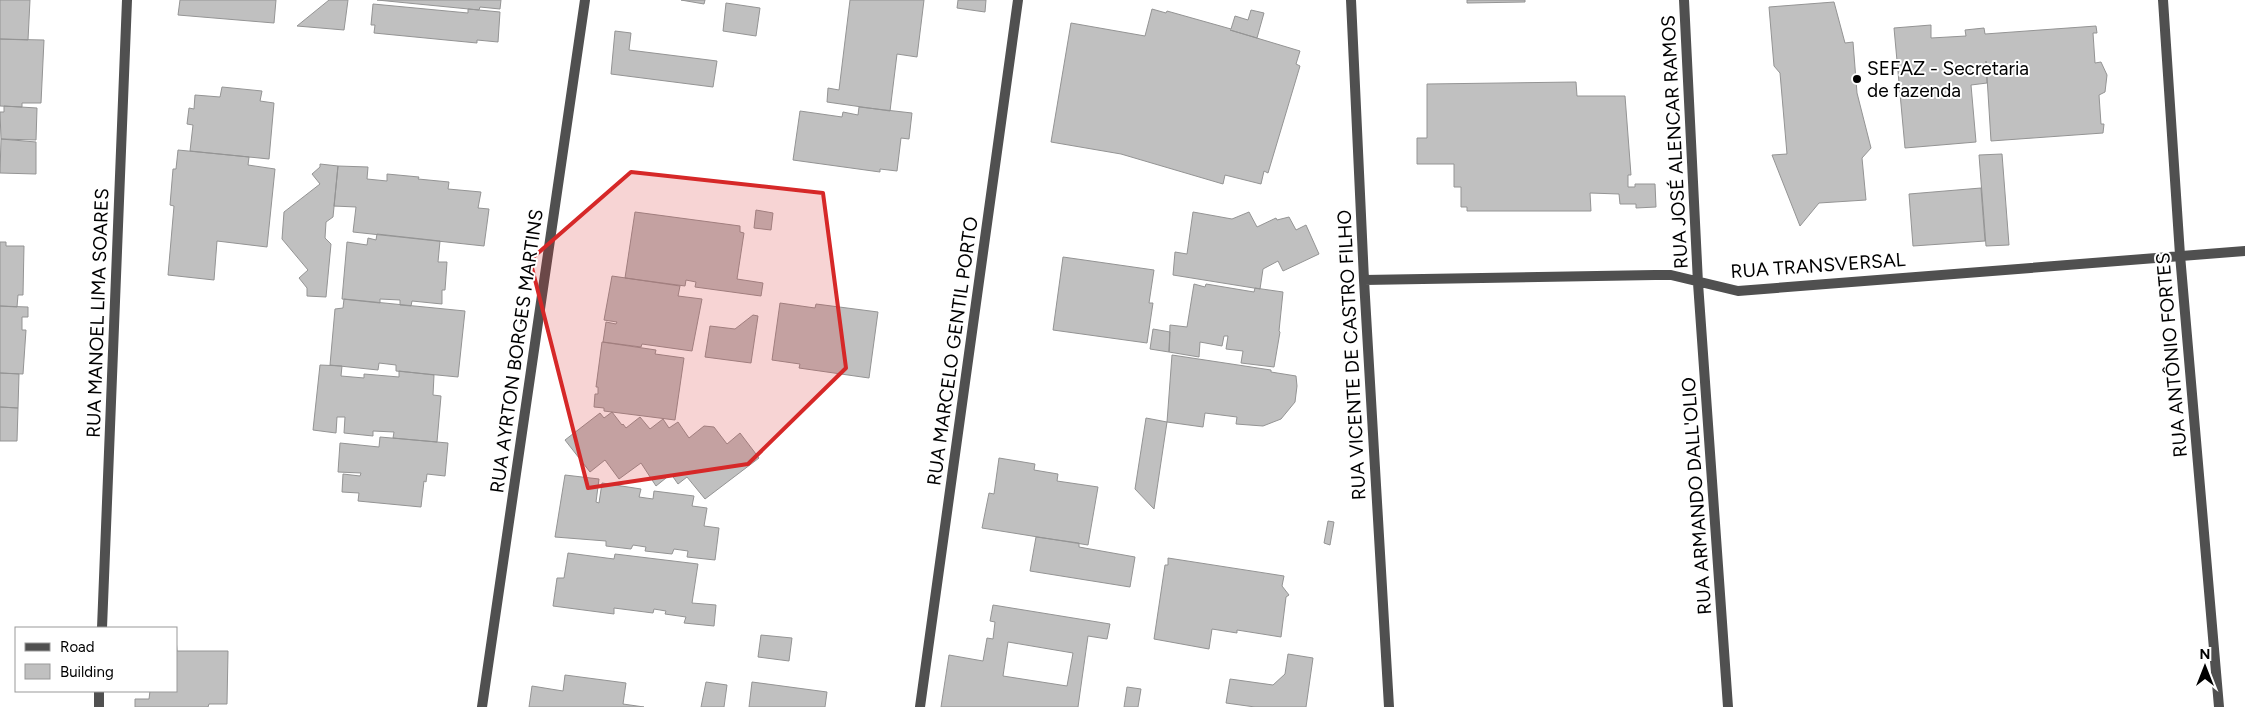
<svg xmlns="http://www.w3.org/2000/svg" width="2245" height="707" viewBox="0 0 2245 707" font-family="Figtree,sans-serif">
<style>
.building{fill:#c0c0c0;stroke:#949494;fill-rule:evenodd}
.lines{fill:none;stroke-linecap:round;stroke-linejoin:round}
.minor{stroke:#505050;stroke-width:10}
.marked{fill:#d62828;fill-opacity:0.2;stroke:#d62828;stroke-width:4;stroke-linejoin:round}
.poi-dot{fill:#000;stroke:#fff;stroke-width:2}
.labels{text-anchor:middle;stroke-width:4;stroke-linejoin:round;paint-order:stroke}
.poi-label{font-size:19px;fill:#000;stroke:#fff;text-anchor:start}
.street-label{font-size:19px;fill:#000;stroke:#fff}
</style>
<rect width="100%" height="100%" fill="#fff"/>
<path class="building" d="M0,0H30L28,40L0,39Z
M180,0H276L274,23L178,15Z
M329,0H348L344,30L297,26Z
M377,0H501L500,9L480,7L479,10Z
M681,0H705L704,4Z
M850,0H924L917,57L897,54L890,111L827,102L828,88L839,90Z
M958,0H986L985,12L957,8Z
M1467,0H1525V2L1467,3Z
M1834,2L1845,43L1853,42L1857,93L1871,148L1862,158L1866,200L1819,203L1800,226L1772,155L1787,154L1780,73L1774,66L1769,7Z
M726,3L760,8L756,36L723,31Z
M373,4L468,13V9L500,12L498,42L477,40V43L374,33L375,25H371Z
M1152,9L1166,13L1167,11L1231,29L1235,16L1248,20L1251,10L1264,13L1257,38L1230,30L1300,51L1296,64L1300,66L1268,173L1264,171L1261,184L1225,175L1223,184L1121,154L1051,142L1071,23L1145,36Z
M1931,25V38L1966,36L1965,30L1984,28L1985,34L2096,26L2097,33H2093L2095,63L2101,62L2107,75L2105,92L2099,95L2101,124H2104L2103,133L1991,141L1986,61L1987,83L1971,85L1976,142L1905,148L1894,28Z
M615,31L631,33L629,50L717,61L713,87L611,74Z
M0,39L44,40L41,103H22V107L0,106Z
M1576,82L1577,96H1625L1631,175H1628V187H1635V184H1655L1656,207L1636,208V204H1620L1619,194L1590,193L1591,211H1467V207H1461V187H1454V164H1417V138H1427V84Z
M222,87L262,91L260,101L274,103L269,159L190,151L193,125L187,124L189,108L194,109L195,95L220,97Z
M4,106L37,108L36,140L1,139L0,112H4Z
M859,107L912,113L909,139L901,138L897,171L880,169V172L793,160L800,111L842,117L843,112L858,115Z
M1,139L36,142V174L0,173Z
M178,150L249,157L248,165L275,169L267,247L217,241L214,280L168,275L174,206L170,205L173,169H176Z
M2002,154L2009,245L1986,246L1979,155Z
M320,164L338,166L333,217L326,222L325,238L331,244L326,297L307,296V288L299,278L308,270L282,239L284,212L320,184L312,174L320,167Z
M338,166L368,167L367,179L387,181V174L419,177L418,179L449,182L448,189L481,192L478,208L489,209L484,246L353,232L356,207L334,206Z
M1981,188L1985,241L1913,246L1909,194Z
M756,210L773,213L771,230L754,228Z
M635,212L740,226V232L744,233L737,279L763,283L761,296L695,287L696,282L686,280L685,286L625,278Z
M1193,212L1232,219L1249,212L1257,227L1276,218L1277,220L1289,217L1296,230L1306,225L1319,254L1283,271L1278,261L1263,269L1260,289L1173,275L1175,252L1187,254Z
M377,234L440,241L438,262H447L445,290H442V304L412,301L411,306L400,305V300L380,299V303L342,299L347,242L367,245L368,238L376,240Z
M0,242H6V246H24L23,295H18L17,307L0,306Z
M1063,257L1154,270L1149,303H1153L1147,343L1053,330Z
M612,276L680,286L678,296L702,299L692,351L642,344L641,347L603,342L606,322L616,324L617,322L604,320Z
M1194,284L1205,287L1206,284L1254,292L1255,288L1283,292L1279,331L1280,332L1274,367L1241,363L1243,351L1226,349L1228,336H1224L1222,346L1200,342L1199,357L1169,352L1170,325L1187,327Z
M344,299L465,311L458,377L396,371V365L379,363L378,370L330,365L335,309L343,308Z
M780,303L815,308L816,304L878,312L869,378L799,368L800,364L772,360Z
M0,306L28,307V317H22V330H26L23,374L0,373Z
M753,315L758,316L751,363L705,357L710,326L735,329Z
M1153,329L1170,332L1169,352L1150,349Z
M602,342L656,350L655,354L684,358L675,420L604,411V408L594,407L595,394H598V387H596Z
M1172,355L1271,370V372L1296,376L1297,386L1295,402L1281,419L1263,426L1236,424L1237,417L1205,413L1203,427L1167,422Z
M320,365L342,366L341,376L364,378V374L399,377V371L434,375L433,395L441,396L437,442L393,438L394,432L373,431V436L344,433L345,417H337L336,433L313,430Z
M0,373L19,374L18,408L0,407Z
M0,407L18,408L17,441H0Z
M612,412L622,425L623,424L626,428L640,417L650,429L663,419L669,428L678,422L689,438L704,426L714,427L727,444L740,433L759,458L705,499L687,477L678,484L671,474L656,486L641,463L619,479L605,460L590,472L565,440L600,413L604,418Z
M1146,418L1167,422L1154,509L1135,489Z
M380,437L448,443L445,476L427,474L426,482L424,481L421,507L358,501L359,493L342,492L343,474L360,476L361,473L338,472L340,443L379,447Z
M999,458L1035,464L1034,470L1058,474L1057,481L1098,487L1088,545L982,528L989,493L994,494Z
M565,475L599,479L596,502L599,503L602,483L641,489L639,497L653,499L654,491L694,496L692,506L707,508L704,526L719,528L715,560L687,557L688,551L674,549L672,554L645,551L646,547L633,545L631,549L606,546V541L555,537Z
M1328,521L1334,522L1330,545L1324,543Z
M1036,537L1079,543V547L1135,557L1130,587L1030,571Z
M568,553L614,559L615,554L698,564L692,603L716,605L714,626L684,623L686,617L665,614L666,611L654,609L653,613L614,608V614L553,606L557,578H564Z
M1168,558L1284,576L1282,586L1289,595L1286,597L1281,637L1237,630V633L1212,629L1209,649L1154,639L1165,565H1168Z
M993,605L1110,624L1107,639L1088,636L1078,707H941L949,655L983,661L987,638L993,639L995,622L990,621ZM1008,642L1073,653L1067,686L1003,676Z
M761,635L792,638L789,661L758,657Z
M176,638L177,651H228L227,704H209L208,707H135V699H149L150,691H176Z
M1288,654L1313,658L1306,707H1255L1226,703L1230,679L1273,685L1285,674Z
M565,675L626,683L623,704L644,707H529L532,686L563,691Z
M706,682L727,685L724,707H701Z
M752,682L827,692L825,707H749Z
M1127,687L1141,689L1138,707H1124Z"/>
<g class="lines">
<path class="minor" d="M1351,0L1364,280L1389,707
M1684,0L1698,283L1728,707
M2163,0L2180,255L2219,707
M1364,280L1655,275H1671L1738,291L2245,251
M102,628L127,0
M99,707V691
M482,707L585,0
M920,707L1018,0"/>
</g>
<path class="marked" d="M631,172L823,193L846,368L748,464L588,488L530,260Z"/>
<circle class="poi-dot" cx="1857" cy="79" r="5"/>
<g class="labels">
<g class="poi-label">
<text x="1867" y="75">SEFAZ - Secretaria<tspan x="1867" dy="22">de fazenda</tspan></text>
</g>
<g class="street-label">
<text transform="translate(1674 142) rotate(-93)" y="7">RUA JOSÉ ALENCAR RAMOS</text>
<text transform="translate(1818 265) rotate(-4)" y="7">RUA TRANSVERSAL</text>
<text transform="translate(97 313) rotate(-88)" y="7">RUA MANOEL LIMA SOARES</text>
<text transform="translate(516 351) rotate(-82)" y="7">RUA AYRTON BORGES MARTINS</text>
<text transform="translate(952 351) rotate(-82)" y="7">RUA MARCELO GENTIL PORTO</text>
<text transform="translate(1351 355) rotate(-93)" y="7">RUA VICENTE DE CASTRO FILHO</text>
<text transform="translate(2171 355) rotate(-95)" y="7">RUA ANTÔNIO FORTES</text>
<text transform="translate(1696 496) rotate(-94)" y="7">RUA ARMANDO DALL'OLIO</text>
</g>
</g>
<rect x="15" y="627" width="162" height="65" fill="#ffffff" stroke="#999999"/>
<rect x="25" y="643" width="25" height="8" fill="#505050" stroke="#999999"/>
<text x="60" y="652" font-size="15" fill="#000000">Road</text>
<rect x="25" y="664" width="25" height="15" fill="#c0c0c0" stroke="#999999"/>
<text x="60" y="677" font-size="15" fill="#000000">Building</text>
<g transform="translate(2205 667)" stroke="#ffffff" stroke-width="4" paint-order="stroke">
<path d="M0-4L9 19L0 12L-9 19Z" fill="#000000"/>
<text y="-8" font-size="14" font-weight="bold" text-anchor="middle" fill="#000000">N</text>
</g>
</svg>
